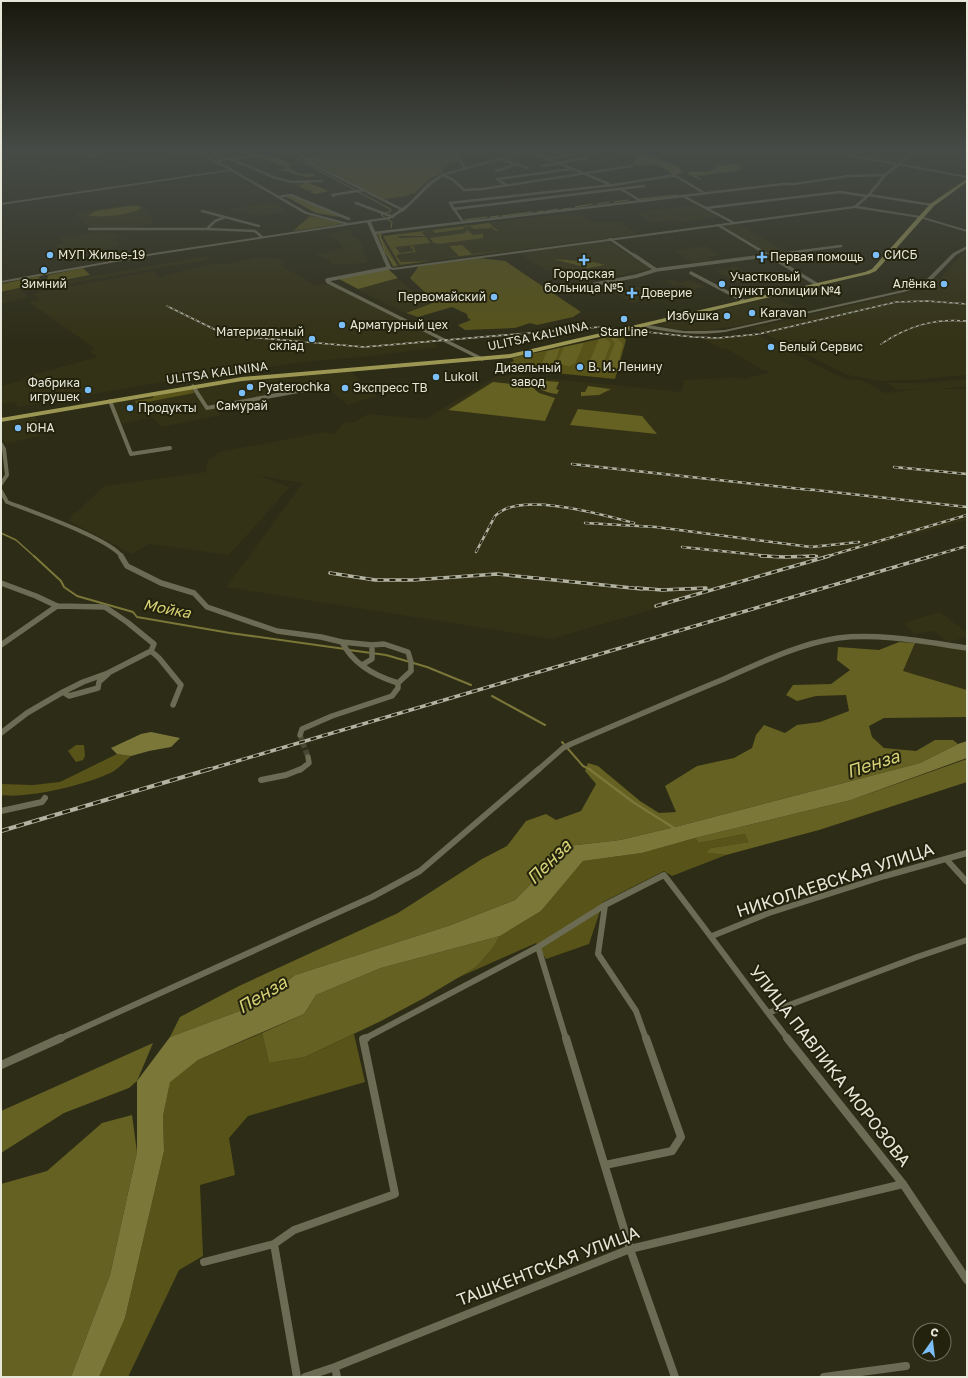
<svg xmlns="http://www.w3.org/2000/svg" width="968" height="1378" viewBox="0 0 968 1378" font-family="'Golos Text',sans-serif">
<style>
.built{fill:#343216}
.green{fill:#585419}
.forest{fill:#656122}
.water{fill:#7b7739}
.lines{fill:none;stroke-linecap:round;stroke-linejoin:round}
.stream-far3{stroke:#7b7739;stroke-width:1}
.stream-far2{stroke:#7b7739;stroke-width:1.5}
.stream-far1{stroke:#7b7739;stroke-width:2}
.stream{stroke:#7b7739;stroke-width:2.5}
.minor-tunnel{stroke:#494834;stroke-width:5.5;stroke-dasharray:5.5 2.5;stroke-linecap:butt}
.minor-far5{stroke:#6c6b54;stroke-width:2.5}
.minor-far4{stroke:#6c6b54;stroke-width:3.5}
.minor-far3{stroke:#6c6b54;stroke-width:4}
.minor-far2{stroke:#6c6b54;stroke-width:5.5}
.minor-far1{stroke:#6c6b54;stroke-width:6}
.minor{stroke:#6c6b54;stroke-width:8}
.tertiary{fill:#6c6b54;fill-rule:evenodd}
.secondary{fill:#6c6b54;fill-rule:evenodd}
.primary{fill:#9b9753;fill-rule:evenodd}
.rail-far3-casing{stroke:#b3b3a3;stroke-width:1.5}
.rail-far2-casing{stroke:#b3b3a3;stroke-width:2.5}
.rail-far1-casing{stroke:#b3b3a3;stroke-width:3.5}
.rail-casing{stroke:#b3b3a3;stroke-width:4}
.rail-far3{stroke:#23220d;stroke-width:1;stroke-dasharray:3;stroke-linecap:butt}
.rail-far2{stroke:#23220d;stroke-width:1.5;stroke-dasharray:4.5;stroke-linecap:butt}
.rail-far1{stroke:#23220d;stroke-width:2;stroke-dasharray:6;stroke-linecap:butt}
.rail{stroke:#23220d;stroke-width:2.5;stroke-dasharray:8;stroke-linecap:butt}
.poi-dot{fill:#7bbef8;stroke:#23220d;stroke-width:1.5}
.labels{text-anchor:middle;stroke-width:4;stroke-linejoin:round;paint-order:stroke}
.far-poi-label{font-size:12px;fill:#e6e6d9;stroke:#23220d;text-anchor:start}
.far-street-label{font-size:12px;fill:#e6e6d9;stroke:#23220d}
.water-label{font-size:15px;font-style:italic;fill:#d6d175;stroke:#23220d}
.near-street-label{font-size:17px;fill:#e6e6d9;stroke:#23220d}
.near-water-label{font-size:18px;font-style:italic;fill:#d6d175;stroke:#23220d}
</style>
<rect width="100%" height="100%" fill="#2d2c17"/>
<path class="built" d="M7,150H75L46,154L22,160L27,154L26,152L10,153Z
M154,150H183L188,154L174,157L166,162L108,171L94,159Z
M198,150H239L247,155L217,160Z
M575,150H622L636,156L602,162Z
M877,150L905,154L895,163L867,158Z
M72,160L86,172L46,178L36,166Z
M273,202L288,211L269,215L260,216L226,210Z
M139,203L150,213L153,224L119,230L89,227L73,213Z
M697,205L719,217L678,222L675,220L649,223L638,213L642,211Z
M578,212L594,223L620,222L638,234L400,265L383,236Z
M738,224L788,253L770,255L721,226Z
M350,229L353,237L358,239L363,246L367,263L331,265L329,260L315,255L343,248L338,241L326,234Z
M97,232L120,234L124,237L115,239L118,242V246L73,254H63L55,244L63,243L59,238Z
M608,241L651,269L588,281L564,268L547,271L518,253Z
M706,246L719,255L708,257L713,260L692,263L673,250Z
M967,251V377L964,375L913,380L880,381L848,375L753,328L909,292L929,285L936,278L940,279L963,253Z
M208,256L211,259L33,290L30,287Z
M254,258H275L285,262L280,264L284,266L282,267L306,279L304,280L314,285H331L430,335L438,347L372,356L303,362L230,373H215L18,407L15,402L1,404V386L26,379L24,377L98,357L91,352L94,348L29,302L39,300L35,293L154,271L157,277L156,278L210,264H228Z
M735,267H736L756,279L736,282L715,271Z
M397,278L428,304L405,313L356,289Z
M673,279L679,283L691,280L706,287L678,293L675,292L688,288L682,285L674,286L665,281Z
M643,286L662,297L632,303L613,292Z
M19,288L28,297L1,304V293Z
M774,297L803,311L743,325L700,331L678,329L656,325Z
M754,335L760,336L844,379L862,380L885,393L852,397L920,389L897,390L887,383H921L967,379V387L935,389H967V520L820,560L552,639L226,587L303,483L236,472L262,477L290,487L229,555L149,544L132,554L68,520L104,486L206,472L208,460L219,452L325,432L334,434L344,422L352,423L368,414L425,419L498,376L514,375L681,392L684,380L731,378L733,377L744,379L770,372L767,370L765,371L725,348L722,349L704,339Z
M351,372L377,396L348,405L325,386L215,408L221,415L162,427L151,417L123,424L108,403L191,388L263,378Z
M36,417L43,435L5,444L1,435V423Z
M940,612L967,633V637L948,642L934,631L914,634L904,623Z
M915,643L967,650V690L903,671Z"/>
<path class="green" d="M450,150L457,162H449L448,166L440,169L444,171L428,180L415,193H411L408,196L384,199L306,159L325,151Z
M129,206H139L141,208C134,214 97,219 88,215L96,211Z
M310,216L339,222L342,224L293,231Z
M489,223L493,226L490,227H493L499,231H496L492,228L484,229L486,228L474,229L470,226L463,227L465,229L435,233L432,230L422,232L425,236H398L399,238L426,237L431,243L395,247L400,253L414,251L410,246L422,245L413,246L416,252L399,254L396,256L401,262H404L430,261L400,265L383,236Z
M467,230L473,235L483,234V238L439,244L434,243L430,238L465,233Z
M381,233V237L398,266L393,267L377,234Z
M462,245L472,254L519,249L437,259L459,256L449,246Z
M478,258L505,261L581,312L573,317L537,325L530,323L515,328L465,330L458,325L471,320L468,318L467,314L452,307L418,317L406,313L435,302L410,278L419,266Z
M553,259L579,261L584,263L593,262L605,265L588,268Z
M83,268L90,275L44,284L49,275Z
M40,276L36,284L1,292V284Z
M618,335H621L626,340L615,379L505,368L507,364L514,361L512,358Z
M192,389L194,393L137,404L135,401L152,398L155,395Z
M76,745H84L85,756L83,760L76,762L68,751Z
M117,754L131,756C125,761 120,767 114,771C91,784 27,799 1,795V784L33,785L60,782Z
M745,834L750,842L711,848L709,853L726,855L672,876L664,871L603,902L589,944L546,959L536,943L455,979L476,967L493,948L500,936L541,911L583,861L642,853L695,838L699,843Z
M262,1033L269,1063L305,1057L354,1034L365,1082L248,1116L229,1138L235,1175L200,1185L203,1256L179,1270L128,1377H99L125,1318L164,1151L163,1116L170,1081L198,1060Z"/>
<path class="forest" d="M239,150C253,150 280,158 293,165L289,166L290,169L301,174L313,173L316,176C304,178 301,176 289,172C286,171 282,172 279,171L287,168C276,163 267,160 256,158C248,157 238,162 231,158L246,156Z
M629,150H640L654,157L678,166L682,172L681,173L673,175C668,172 666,168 659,166C651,163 641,168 633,164L636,158V155Z
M738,164L742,166L738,171L698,176V177L702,179L700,180L687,174L689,172C698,171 708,174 716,167L713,165Z
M306,182L329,191L315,194L310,192L313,191L306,190L295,184L301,185Z
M292,195L346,218L316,213L285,196Z
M388,269L398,278L358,289L339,279Z
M615,336L623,344L617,370L605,368L615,343L609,337Z
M605,338L611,343L601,368H592V365L589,363L599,339Z
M584,343L576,362L570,366L557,364L564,347Z
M560,348L554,364L542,363L547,351Z
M535,380L559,382L556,389L559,390L557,394C548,393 536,390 535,380Z
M493,382L531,386L539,393L555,398L545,421L448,410Z
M588,386L610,389H611L599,395L581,396V392H585Z
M578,409L642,416L657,434L570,425Z
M899,642L915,643L903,671L967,690V717L884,718L869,726L872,737L884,748L916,751L935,740H953L958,744L920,763L679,826L620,840L568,846L515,900L448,926L295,975L261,1003L170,1037L180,1017L239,986L398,913L482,859L507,846L526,821L546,814L556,820L581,811L596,784L585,771L588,763L598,766L640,801L659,813L676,812L665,786L697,766L734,758L752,748L756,735L764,725L785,733L797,725L820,722L849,711L846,695L816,696L797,701L786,695L793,685L831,684L850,670L837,660L838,647L879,650Z
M967,759V782L819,830L726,855L708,853V851L711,848L749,842L745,834L699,843L695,838L851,800Z
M500,936L493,948L476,967L424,998L381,1021L305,1057L269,1063L262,1033L304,1014L316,995L381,968Z
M153,1043L137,1081L129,1088L64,1113L1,1153V1111Z
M132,1115L137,1152L110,1275L71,1377H1V1184L47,1171L102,1123Z"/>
<path class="water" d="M151,732L180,738L171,747L149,751L131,756L117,754L111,748L141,734Z
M967,741V758L851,800L695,838L642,853L583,861L541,911L500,936L381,968L316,995L304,1014L198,1060L170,1082L163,1116L164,1151L125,1318L99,1377H71L110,1275L137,1152V1081L170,1037L261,1003L295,975L448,926L515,900L568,846L620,840L679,826L920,763L958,744Z"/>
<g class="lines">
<path class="stream-far3" d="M272,150L283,152L294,157L390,209L391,211L381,215L385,218
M640,199L677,195
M614,202L628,200
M597,204L609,202
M575,207L592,204
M563,209L571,208
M547,211L558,209
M537,212L543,211
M502,216L532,212
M490,217L499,216
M387,219L392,222L391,228
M465,220L487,217
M382,234L380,236L385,252L395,265"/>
<path class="stream-far2" d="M1,533L16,540L35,557"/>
<path class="stream-far1" d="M34,556L61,581L64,587L77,596L133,612L137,617L230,633L345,649
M349,650L386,655L427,667L471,685
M492,696L545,725
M562,742L583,766L591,770"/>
<path class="stream" d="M589,769L633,802L674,828"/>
<path class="minor-tunnel" d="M300,735L308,757"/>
<path class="minor-far5" d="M194,150L232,170
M294,150L314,165L403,210
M453,150L465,168
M530,151L609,184
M947,154L951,150
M90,157L104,150
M500,159L528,168
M548,159L573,154
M217,162L228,158L276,178L291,182L322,181
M898,165L914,150
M542,166L587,158
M496,171L517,164
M442,175L452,179L464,190L483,189L632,166
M506,185L497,179L572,169
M621,189L641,201
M869,195L932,205
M334,196L332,195L363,190
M683,196L734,223
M278,197L291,195L349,219
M356,203L393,217
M706,208L840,192L867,196
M453,209L644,186
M202,211L259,226
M463,222L450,203L613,185L670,176H676L704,193
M718,225L770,256
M89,229H207L255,231L262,237
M207,229L215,221L225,217
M374,233L783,184H794L849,176L885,175
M610,239L635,256
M764,256L841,246"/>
<path class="minor-far4" d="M634,255L656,270
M768,255L818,285
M389,268L327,280L328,282L482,359
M691,273L744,301
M576,288L637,276L656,270L772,255
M193,386L195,389
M310,389L326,386"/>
<path class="minor-far3" d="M194,388L207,408L315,388
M110,401L131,454L170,448
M1,444L4,449L7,475L1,484
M1,491L7,502C30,511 111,539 122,557"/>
<path class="minor-far2" d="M121,556L127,566L161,583L194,593L207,607L277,631L321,637L342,642C353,664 375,676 398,683
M1,583L36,596L57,606L105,607L127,622L154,644L151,651
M1,645L57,606
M151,651L159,658L181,685L173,705
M362,665L372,659V645
M63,692L69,696L98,688L99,682L108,674
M1,733L27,713L63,692L83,682L108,673L151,651
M300,735L302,729L332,716L392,696L398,688V683L411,671V662L408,652L384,644L372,645L342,642
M300,770L309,763L308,757
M538,770L563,748L571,744C622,722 673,700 724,679C760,663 798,644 838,638C880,633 925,642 967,648"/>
<path class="minor-far1" d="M261,780L286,775L301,769
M1,811L42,802L45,798
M946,859L967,882
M605,905L598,954L636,1011L646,1039
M712,936L769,913L885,876L967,853
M538,947L566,1039
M768,1013L917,957L967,940
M59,1039L372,897L420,871L539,769
M364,1039L538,947L605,905L664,875C706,929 746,985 788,1039"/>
<path class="minor" d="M566,1038L630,1249L675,1377
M787,1038L903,1184L967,1280
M1,1065L61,1038
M605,1165L672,1151L681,1137L646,1038
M204,1262L274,1244
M335,1367L337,1377
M297,1377L274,1244L294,1230L395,1194L363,1039L366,1038
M305,1377L335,1367L630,1249L903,1184
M824,1377L906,1366"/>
<path class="tertiary" d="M897,164L900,165L886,176L870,196L858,206L920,216L967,230V232L920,218L855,208L393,270L387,268L367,222L369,221L371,222L391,267L393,268L854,206L868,194L884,174Z"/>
<path class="secondary" d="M529,150H536L443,176L430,186L405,210L390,219L154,255L1,283V281L154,253L344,224L305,214L231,171L1,205V203L232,169L307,212L348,223L388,217L395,213L409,203L427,184L441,174Z
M798,150L843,153L967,176V178L843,155Z
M967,246V249L956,255L927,285L904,292L725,332C702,335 680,334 658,330C652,329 645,328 640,325L642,324L684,331H704L725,330L903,290L923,283L953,253Z"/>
<path class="primary" d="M967,179V182L934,206L876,271L869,274L510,358L242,381L1,422V418L242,377L510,354L865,272L872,269L930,204Z"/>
<defs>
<path id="rail-far3" d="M167,306L226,335L364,347L600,327L694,337L718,338L759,334L896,302L927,301L967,304
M881,344C908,326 934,318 967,321"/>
<path id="rail-far2" d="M572,464L811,490
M894,467L967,474
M806,489L967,507
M585,523L656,527L811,547L859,542
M682,547L778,557
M476,552L495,516C519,490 603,515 634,523
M801,557L817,556
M825,557L967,515
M929,557L967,546"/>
<path id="rail-far1" d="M761,556L784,557L815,556
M330,573L375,580H413L497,574L642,589
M637,588L662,590L706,588
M656,606L829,556
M207,770L932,556"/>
<path id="rail" d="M1,831L210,769"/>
</defs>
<use href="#rail-far3" class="rail-far3-casing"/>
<use href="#rail-far2" class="rail-far2-casing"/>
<use href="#rail-far1" class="rail-far1-casing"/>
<use href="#rail" class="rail-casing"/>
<use href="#rail-far3" class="rail-far3"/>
<use href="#rail-far2" class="rail-far2"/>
<use href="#rail-far1" class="rail-far1"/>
<use href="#rail" class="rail"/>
</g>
<linearGradient id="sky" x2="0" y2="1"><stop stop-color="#19180d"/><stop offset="0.44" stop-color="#464b47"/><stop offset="1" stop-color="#464b47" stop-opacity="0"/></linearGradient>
<rect width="968" height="343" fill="url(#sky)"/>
<g class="poi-dot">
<circle cx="50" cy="255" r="4"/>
<circle cx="876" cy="255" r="4"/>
<path d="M760 251h4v4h4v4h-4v4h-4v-4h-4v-4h4z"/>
<path d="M582 254h4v4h4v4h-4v4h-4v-4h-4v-4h4z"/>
<circle cx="44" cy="270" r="4"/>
<circle cx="722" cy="284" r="4"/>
<circle cx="944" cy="284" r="4"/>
<path d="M630 287h4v4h4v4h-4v4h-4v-4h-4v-4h4z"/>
<circle cx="494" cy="297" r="4"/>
<circle cx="752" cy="313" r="4"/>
<circle cx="727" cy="316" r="4"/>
<circle cx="624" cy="319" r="4"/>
<circle cx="342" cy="325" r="4"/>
<circle cx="312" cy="339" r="4"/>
<circle cx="771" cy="347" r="4"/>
<rect x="524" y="350" width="8" height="8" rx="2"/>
<circle cx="580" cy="367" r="4"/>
<circle cx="436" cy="377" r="4"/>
<circle cx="250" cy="387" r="4"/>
<circle cx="345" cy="388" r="4"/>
<circle cx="88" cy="390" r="4"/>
<circle cx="242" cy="393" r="4"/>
<circle cx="130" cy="408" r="4"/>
<circle cx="18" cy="428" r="4"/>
</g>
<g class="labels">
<g class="far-poi-label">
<text x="58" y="259">МУП Жилье-19</text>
<text x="884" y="259">СИСБ</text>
<text x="770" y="261">Первая помощь</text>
<text x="584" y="278" text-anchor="middle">Городская<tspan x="584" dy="14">больница №5</tspan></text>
<text x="730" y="281">Участковый<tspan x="730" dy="14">пункт полиции №4</tspan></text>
<text x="44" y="288" text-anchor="middle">Зимний</text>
<text x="936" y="288" text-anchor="end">Алёнка</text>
<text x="641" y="297">Доверие</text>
<text x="486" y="301" text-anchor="end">Первомайский</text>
<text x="760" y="317">Karavan</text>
<text x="719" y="320" text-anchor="end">Избушка</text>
<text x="350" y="329">Арматурный цех</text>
<text x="304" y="336" text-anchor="end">Материальный<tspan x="304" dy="14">склад</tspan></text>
<text x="624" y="336" text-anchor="middle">StarLine</text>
<text x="779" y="351">Белый Сервис</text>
<text x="588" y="371">В. И. Ленину</text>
<text x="528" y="372" text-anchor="middle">Дизельный<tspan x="528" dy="14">завод</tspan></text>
<text x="444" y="381">Lukoil</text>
<text x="80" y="387" text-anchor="end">Фабрика<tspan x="80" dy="14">игрушек</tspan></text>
<text x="258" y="391">Pyaterochka</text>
<text x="353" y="392">Экспресс ТВ</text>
<text x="242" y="410" text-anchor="middle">Самурай</text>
<text x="138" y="412">Продукты</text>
<text x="26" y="432">ЮНА</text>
</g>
<g class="far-street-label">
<text transform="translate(538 336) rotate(-12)" y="4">ULITSA KALININA</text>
<text transform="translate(217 373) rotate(-8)" y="4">ULITSA KALININA</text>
</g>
<g class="water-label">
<text transform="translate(167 609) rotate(11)" y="5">Мойка</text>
</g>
<g class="near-street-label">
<text transform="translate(835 880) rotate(-18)" y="6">НИКОЛАЕВСКАЯ УЛИЦА</text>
<text transform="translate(830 1066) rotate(52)" y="6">УЛИЦА ПАВЛИКА МОРОЗОВА</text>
<text transform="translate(548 1266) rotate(-21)" y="6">ТАШКЕНТСКАЯ УЛИЦА</text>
</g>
<g class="near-water-label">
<text transform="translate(873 764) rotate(-18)" y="6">Пенза</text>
<text transform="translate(549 862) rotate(-45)" y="6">Пенза</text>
<text transform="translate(262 995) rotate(-31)" y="6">Пенза</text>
</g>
</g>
<rect width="968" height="1378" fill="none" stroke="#e6e6d9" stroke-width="4"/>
<g transform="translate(932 1342) rotate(14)"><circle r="19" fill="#23220d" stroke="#71705f"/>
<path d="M0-3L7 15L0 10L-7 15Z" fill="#7bbef8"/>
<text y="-6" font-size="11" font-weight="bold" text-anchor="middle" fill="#e6e6d9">С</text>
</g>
</svg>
